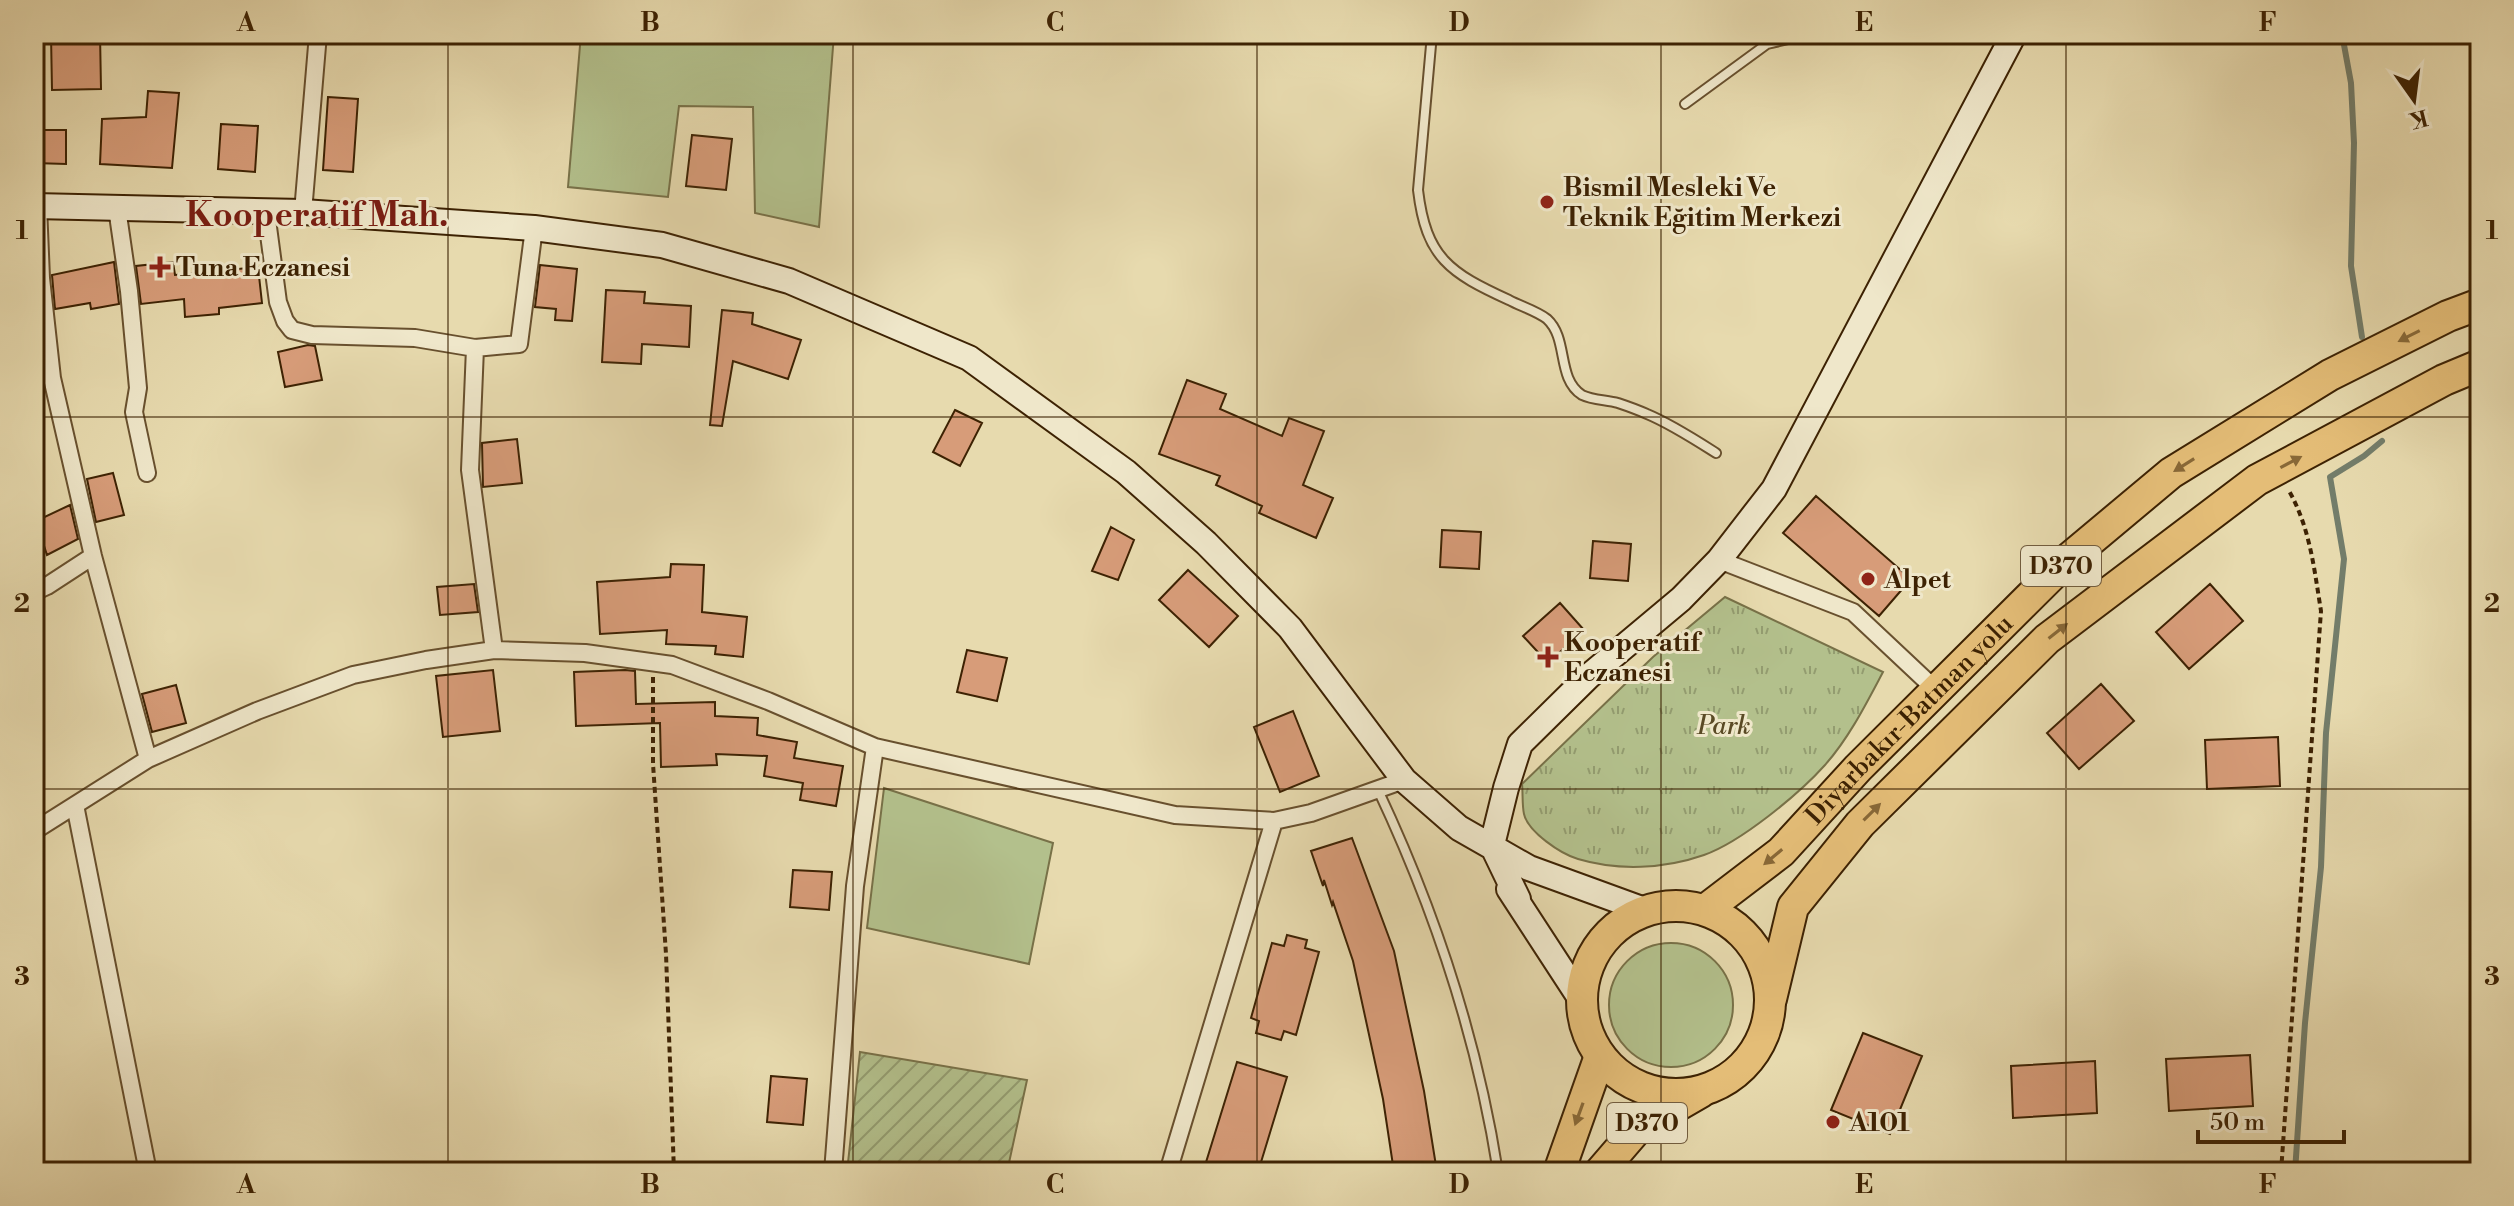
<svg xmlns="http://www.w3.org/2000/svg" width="2514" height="1206" viewBox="0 0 2514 1206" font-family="'Libre Bodoni',serif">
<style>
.grass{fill:#b3c08c;stroke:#787148;stroke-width:2}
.park{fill:url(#park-tufts);stroke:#787148;stroke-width:2}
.garden{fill:url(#garden-furrows);stroke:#787148;stroke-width:2}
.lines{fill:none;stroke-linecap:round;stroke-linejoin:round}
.stream{stroke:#737d6a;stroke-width:6}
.building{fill:#d79c79;stroke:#3d2203;stroke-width:2}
.lane-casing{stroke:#68502e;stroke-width:12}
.street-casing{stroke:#68502e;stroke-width:20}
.secondary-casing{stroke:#3d2203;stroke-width:28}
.highway-casing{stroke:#3d2203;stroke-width:34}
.path{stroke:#3d2203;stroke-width:4;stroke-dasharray:6 4;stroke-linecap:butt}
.lane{stroke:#efe7ca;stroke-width:8}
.street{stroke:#efe7ca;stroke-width:16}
.secondary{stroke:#efe7ca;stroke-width:24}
.highway{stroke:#e4bd77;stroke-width:30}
.oneway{fill:#886837}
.grid{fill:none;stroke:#3d2203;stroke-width:2;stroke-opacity:0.55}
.poi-dot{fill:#8f2418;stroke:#efe7ca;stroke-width:3}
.labels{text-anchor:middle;stroke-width:6;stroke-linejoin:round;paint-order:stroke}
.shield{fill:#efe7ca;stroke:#725d3f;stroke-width:2}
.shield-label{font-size:24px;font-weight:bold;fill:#3d2203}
.poi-label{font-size:26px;font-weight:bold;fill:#3d2203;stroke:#efe7ca;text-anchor:start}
.street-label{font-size:26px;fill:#3d2203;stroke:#efe7ca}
.park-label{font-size:26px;font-style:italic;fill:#5a4a25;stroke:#efe7ca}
.district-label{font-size:34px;font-weight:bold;fill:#7a1f14;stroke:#efe7ca}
.neatline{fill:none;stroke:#3d2203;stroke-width:3}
.grid-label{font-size:26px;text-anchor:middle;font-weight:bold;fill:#3d2203}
</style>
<defs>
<pattern id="park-tufts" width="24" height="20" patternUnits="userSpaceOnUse" patternTransform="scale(2)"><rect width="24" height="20" fill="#b3c08c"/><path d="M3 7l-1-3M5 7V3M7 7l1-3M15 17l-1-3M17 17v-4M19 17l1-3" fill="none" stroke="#939c70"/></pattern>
<pattern id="garden-furrows" width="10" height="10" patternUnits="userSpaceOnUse" patternTransform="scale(2)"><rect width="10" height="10" fill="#b3c08c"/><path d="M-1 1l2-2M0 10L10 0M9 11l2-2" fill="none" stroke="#939c70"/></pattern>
</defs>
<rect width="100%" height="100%" fill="#e7daae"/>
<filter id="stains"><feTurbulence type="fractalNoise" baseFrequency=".0025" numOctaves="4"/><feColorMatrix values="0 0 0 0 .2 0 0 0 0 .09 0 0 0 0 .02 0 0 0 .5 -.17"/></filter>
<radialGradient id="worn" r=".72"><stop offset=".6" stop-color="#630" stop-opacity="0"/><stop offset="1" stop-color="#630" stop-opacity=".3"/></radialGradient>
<path class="grass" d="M581,34H834L819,227L755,213L753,107L679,106L668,197L568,187Z
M884,788L1053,843L1029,964L867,928Z
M1609 1005a62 62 0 1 1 124 0a62 62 0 1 1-124 0Z"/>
<path class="park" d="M1725,597L1883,672C1866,704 1849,738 1825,765C1799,794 1741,842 1704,855C1664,869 1618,871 1578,859C1561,854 1528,832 1524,814C1522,805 1523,793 1522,784L1653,657Z"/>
<path class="garden" d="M860,1052L1027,1080L1007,1172H847Z"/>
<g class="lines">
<path class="stream" d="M2342,34L2351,83L2354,143L2351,266L2362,337
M2295,1172L2305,1023L2321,867L2326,733L2344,559L2330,477L2364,456L2382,441"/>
</g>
<path class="building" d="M100,34L101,89L52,90L51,35Z
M148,91L179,93L172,168L100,164L102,119L146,117Z
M328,97L358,99L353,172L323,170Z
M221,124L258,126L255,172L218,169Z
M34,130H66V164L34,163Z
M692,135L732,139L726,190L686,186Z
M114,262L119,304L91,309L90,303L55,309L52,275Z
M173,262L175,275L258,267L262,303L219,308V314L185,317L184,299L141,304L136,266Z
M540,265L577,269L572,321L555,320L556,309L535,307Z
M606,290L645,292L644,303L691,306L689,347L642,344L641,364L602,362Z
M722,310L753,313L752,324L801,340L788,379L733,361L722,426L710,425Z
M308,345L315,346L322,380L285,387L278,352Z
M1187,380L1226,394L1220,409L1282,436L1289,418L1324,431L1303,485L1333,498L1316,538L1259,513L1262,506L1216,485L1220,476L1159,454Z
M955,410L982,423L960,466L933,452Z
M517,439L522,483L483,487L482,443Z
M113,473L124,515L96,522L87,479Z
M1816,496L1911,579L1879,616L1783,533Z
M70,505L78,539L47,555L36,521Z
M1111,527L1134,540L1118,580L1092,571Z
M1442,530L1481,532L1479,569L1440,567Z
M1593,541L1631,544L1628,581L1590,578Z
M671,564L704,565L702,612L747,617L743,657L715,654L716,646L666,644L667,630L600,634L597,582L670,577Z
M1188,570L1238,616L1209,647L1159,600Z
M474,584L478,612L440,615L437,587Z
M2210,584L2243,621L2189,669L2156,632Z
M1560,603L1584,630L1548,663L1523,636Z
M967,650L1007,658L997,701L957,692Z
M493,670L500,731L443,737L436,676Z
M625,670L635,671L636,704L715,702V716L758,718L757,735L797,742L794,758L843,766L836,806L800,800L803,783L764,776L767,756L716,754L717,765L661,767L660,723L576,726L574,672Z
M2101,684L2134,721L2079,769L2047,733Z
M176,685L186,723L152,732L142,694Z
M1293,711L1319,776L1280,792L1254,727Z
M2278,737L2280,786L2207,789L2205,740Z
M1352,838L1394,951L1424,1091L1437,1172H1394L1383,1099L1353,961L1333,902L1332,905L1324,880L1323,886L1311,851Z
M793,870L832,872L829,910L790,907Z
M1287,935L1307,940L1305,948L1319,952L1296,1035L1284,1031L1281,1040L1256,1033L1259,1021L1251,1018L1272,943L1284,946Z
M1863,1033L1922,1056L1890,1134L1831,1110Z
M2250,1055L2253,1106L2169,1111L2166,1059Z
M2095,1061L2097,1113L2013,1118L2011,1066Z
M1237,1062L1287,1077L1258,1172H1203Z
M771,1076L807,1079L803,1125L767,1122Z"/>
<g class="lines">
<defs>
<path id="lane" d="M1432,34L1418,190C1426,258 1450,273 1509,300C1520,306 1537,311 1547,319C1569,339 1556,378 1582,395C1592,400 1607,400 1618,403C1627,406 1638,410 1647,414C1671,424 1694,439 1716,453
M1758,34L1767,44
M1685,104L1767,44L1810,34
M1378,790C1436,913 1477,1038 1498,1172"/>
<path id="street" d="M38,206L41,278L52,378L93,556L148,759
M117,208L129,291L138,388L134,412L147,473
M266,212L278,302L285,321L292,330L312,335L415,338L475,348L519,344L534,228
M303,212L318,34
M475,348L470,470L494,650
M1719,560L1853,612L1936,690
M34,592L47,586L93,556
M75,805L148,1172
M34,831L148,759L257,711L353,675L426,660L494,650L585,653L672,665L768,701L875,747L1175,815L1274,821L1311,813L1404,780
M833,1172L855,886L875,747
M1168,1172L1274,821"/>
<path id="secondary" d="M34,206L303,212L534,228L662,245L789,281L969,358L1126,472L1206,543L1290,628L1404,780L1459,828L1529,868L1647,911
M1509,889L1582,1001
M1518,899L1492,845L1506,788L1520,744L1589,676L1681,599L1719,560L1774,489L2014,34"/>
<g id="highway">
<circle cx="1676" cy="1000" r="94"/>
<path id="s1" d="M1705,910L1781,852L1858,768L2067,560L2171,473L2330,375L2448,316L2480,304"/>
<path d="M1771,999L1793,907L1860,824L2047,639L2257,480L2444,380L2480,365"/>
<path d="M1559,1172L1600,1056"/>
<path d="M1600,1172L1637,1129L1701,1092"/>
</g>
</defs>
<use href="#lane" class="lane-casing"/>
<use href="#street" class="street-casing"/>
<use href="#secondary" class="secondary-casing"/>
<use href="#highway" class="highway-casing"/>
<path class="path" d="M653,677V764L666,954L674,1172
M2281,1172L2321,611C2314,568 2310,527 2288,489"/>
<use href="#lane" class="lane"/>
<use href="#street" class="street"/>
<use href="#secondary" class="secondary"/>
<use href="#highway" class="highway"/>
</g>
<defs><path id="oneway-solid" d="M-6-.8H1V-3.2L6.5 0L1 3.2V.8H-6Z" transform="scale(2)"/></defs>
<g class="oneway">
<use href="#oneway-solid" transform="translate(2409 336) rotate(153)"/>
<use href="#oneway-solid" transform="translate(2291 462) rotate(-28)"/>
<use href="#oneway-solid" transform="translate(2184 465) rotate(148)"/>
<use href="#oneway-solid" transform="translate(2058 631) rotate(-38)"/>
<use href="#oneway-solid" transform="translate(1872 812) rotate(-45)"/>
<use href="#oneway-solid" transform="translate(1773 857) rotate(140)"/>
<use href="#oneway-solid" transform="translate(1579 1114) rotate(110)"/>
</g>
<path class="grid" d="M448,34V1172M853,34V1172M1257,34V1172M1661,34V1172M2066,34V1172M34,417H2480M34,789H2480"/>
<g class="poi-dot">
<circle cx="1547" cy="202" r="8"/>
<path d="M156 255h8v8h8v8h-8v8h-8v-8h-8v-8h8z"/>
<circle cx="1868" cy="579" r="8"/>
<path d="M1544 645h8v8h8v8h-8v8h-8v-8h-8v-8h8z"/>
<circle cx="1833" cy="1122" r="8"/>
</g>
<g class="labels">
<g class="shield">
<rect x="2021" y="546" width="80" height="40" rx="6"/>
<rect x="1607" y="1103" width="80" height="40" rx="6"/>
</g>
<g class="shield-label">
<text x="2061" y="574">D370</text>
<text x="1647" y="1131">D370</text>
</g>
<g class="poi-label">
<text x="1563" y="196">Bismil Mesleki Ve<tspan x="1563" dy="30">Teknik Eğitim Merkezi</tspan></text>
<text x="176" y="276">Tuna Eczanesi</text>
<text x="1884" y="588">Alpet</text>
<text x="1564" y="651">Kooperatif<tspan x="1564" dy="30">Eczanesi</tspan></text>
<text x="1849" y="1131">A101</text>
</g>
<g class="street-label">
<text dy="9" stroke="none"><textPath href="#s1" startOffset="280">Diyarbakır-Batman yolu</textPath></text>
</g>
<g class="park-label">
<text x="1724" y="734">Park</text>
</g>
<g class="district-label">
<text x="317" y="226">Kooperatif Mah.</text>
</g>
</g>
<rect width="2514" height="1206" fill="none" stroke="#e7daae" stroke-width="88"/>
<g transform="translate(2414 100) rotate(166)" stroke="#efe7ca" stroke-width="6" paint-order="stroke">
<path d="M0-6L14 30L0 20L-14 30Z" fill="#3d2203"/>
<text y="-12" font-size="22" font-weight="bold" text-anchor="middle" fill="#3d2203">K</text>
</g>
<path d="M2198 1130v12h146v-12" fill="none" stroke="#3d2203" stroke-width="4"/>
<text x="2210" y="1130" font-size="24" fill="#3d2203" stroke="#efe7ca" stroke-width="6" paint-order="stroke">50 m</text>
<rect x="44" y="44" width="2426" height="1118" class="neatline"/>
<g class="grid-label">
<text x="246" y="31">A</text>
<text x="650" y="31">B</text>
<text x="1055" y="31">C</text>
<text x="1459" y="31">D</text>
<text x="1864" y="31">E</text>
<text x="2268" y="31">F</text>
<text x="22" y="239">1</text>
<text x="2492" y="239">1</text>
<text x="22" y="612">2</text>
<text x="2492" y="612">2</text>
<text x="22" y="985">3</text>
<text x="2492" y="985">3</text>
<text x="246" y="1193">A</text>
<text x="650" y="1193">B</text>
<text x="1055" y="1193">C</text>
<text x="1459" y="1193">D</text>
<text x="1864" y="1193">E</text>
<text x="2268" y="1193">F</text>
</g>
<rect width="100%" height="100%" filter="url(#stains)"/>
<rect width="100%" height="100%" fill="url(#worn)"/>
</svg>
